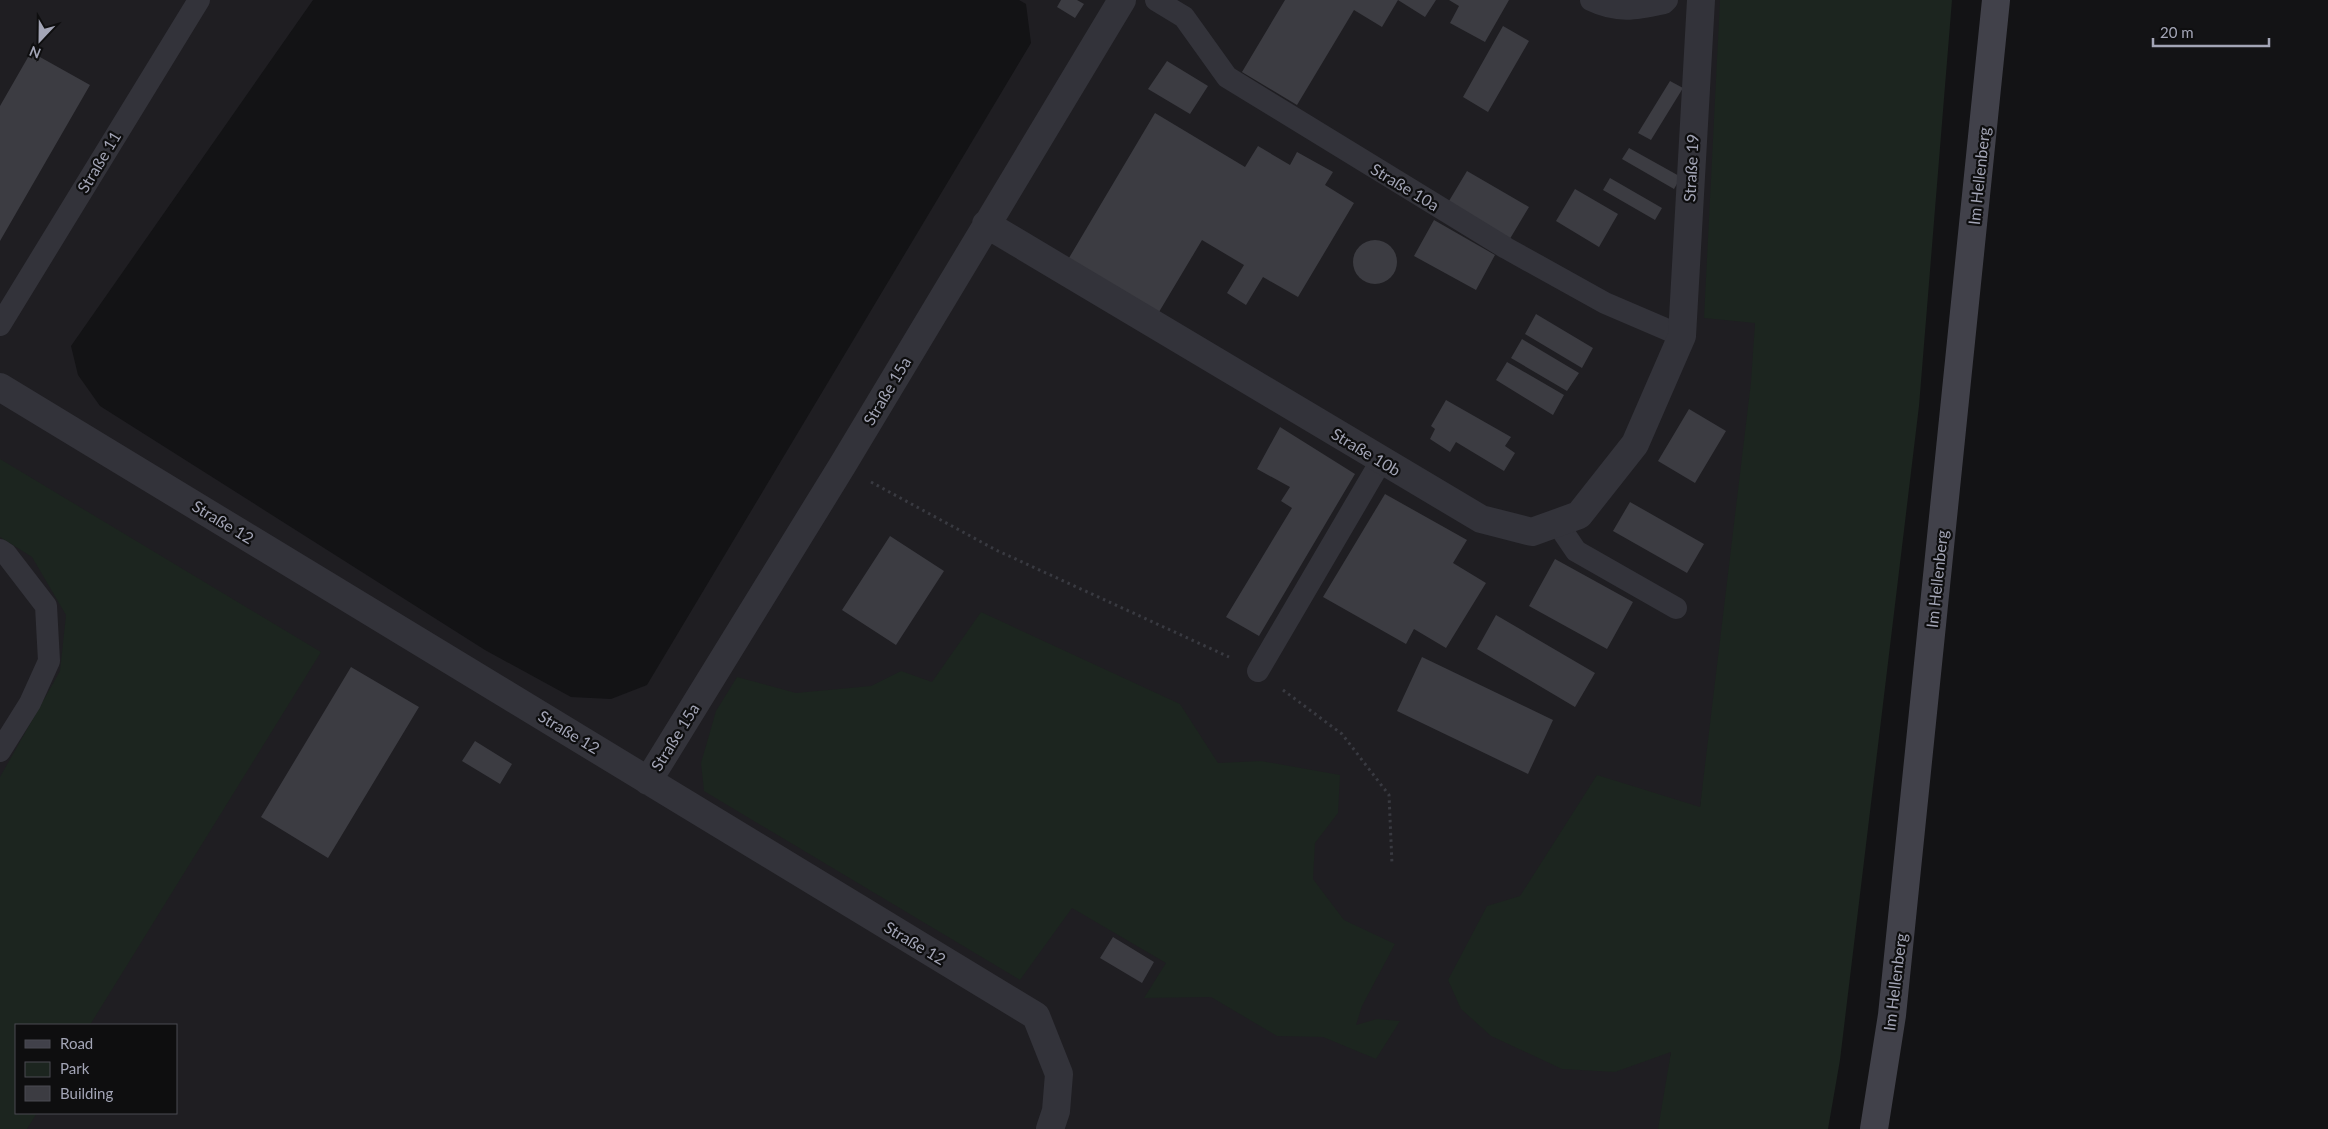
<svg xmlns="http://www.w3.org/2000/svg" width="2328" height="1129" viewBox="0 0 2328 1129" font-family="Lato,sans-serif">
<style>
.built{fill:#1f1e22;fill-rule:evenodd}
.green{fill:#1c251f}
.building{fill:#3c3c42}
.lines{fill:none;stroke-linecap:round;stroke-linejoin:round}
.path{stroke:#393a41;stroke-width:3;stroke-dasharray:2.5 4;stroke-linecap:butt}
.service{stroke:#33333a;stroke-width:22}
.minor{stroke:#33333a;stroke-width:28}
.secondary{stroke:#41414a;stroke-width:28}
.labels{text-anchor:middle;stroke-width:4.5;stroke-linejoin:round;paint-order:stroke}
.street-label{font-size:16px;fill:#a3a5b6;stroke:#0e0e0f}
</style>
<rect width="100%" height="100%" fill="#131315"/>
<path class="built" d="M0,0H313L71,346L78,375L100,406L485,650L571,697L611,699L647,685L1031,43L1026,4L1019,0H1784L1762,384L1700,808L1662,1129H0ZM16,1025H176V1113H16Z"/>
<path class="green" d="M1720,0H1952L1919,406L1840,1060L1828,1129H1658L1671,1052L1615,1072L1562,1069L1491,1036L1461,1009L1448,980L1487,906L1520,896L1597,775L1700,807L1751,382L1755,323L1704,318Z
M0,459L321,652L90,1025H16V1113H37L27,1129H0V777L60,671L66,615L32,557L0,537Z
M981,612L1180,704L1218,763L1261,761L1340,775L1338,813L1315,843L1313,879L1344,920L1395,944L1362,1006L1356,1025L1377,1019L1400,1021L1376,1059L1323,1037L1277,1036L1211,997L1144,998L1166,963L1072,908L1020,980L704,791L701,763L716,711L737,677L796,693L871,686L901,671L932,682Z"/>
<path class="building" d="M1061,0H1077L1084,4L1075,18L1057,7Z
M1285,0H1436L1425,17L1398,0L1382,27L1354,10L1297,105L1242,72Z
M1449,0H1509L1485,42L1450,23L1459,6Z
M1503,26L1529,41L1488,112L1463,97Z
M31,52L90,85L0,241V106Z
M1167,61L1208,86L1190,114L1148,89Z
M1670,81L1683,88L1651,140L1638,133Z
M1155,113L1245,167L1258,146L1290,165L1297,152L1333,172L1325,185L1354,203L1298,297L1263,277L1246,305L1227,293L1244,265L1202,240L1156,317L1066,263Z
M1629,148L1681,177L1674,189L1622,159Z
M1467,171L1529,207L1508,242L1446,206Z
M1610,178L1662,208L1655,220L1603,190Z
M1575,189L1618,214L1599,247L1556,221Z
M1434,220L1495,255L1476,290L1414,256Z
M1353 262a22 22 0 1 1 44 0a22 22 0 1 1-44 0Z
M1536,314L1593,348L1582,368L1525,334Z
M1522,339L1579,373L1567,391L1511,358Z
M1507,362L1564,395L1553,415L1496,380Z
M1446,400L1511,437L1505,446L1515,453L1504,471L1456,442L1450,452L1430,439L1435,429L1431,426Z
M1689,409L1726,431L1695,483L1658,461Z
M1280,427L1355,474L1259,636L1226,617L1292,508L1281,501L1290,487L1257,469Z
M1385,494L1467,540L1453,563L1486,583L1446,648L1414,629L1406,644L1323,597Z
M1630,502L1704,544L1687,573L1613,531Z
M890,536L944,571L896,645L842,610Z
M1555,559L1633,602L1607,649L1529,606Z
M1496,615L1595,673L1575,707L1477,649Z
M1422,657L1553,720L1528,774L1397,711Z
M351,667L419,707L328,858L261,817Z
M475,741L512,764L500,784L462,761Z
M1113,937L1154,962L1142,983L1100,958Z"/>
<g class="lines">
<path class="path" d="M871,482L996,550L1229,657
M1283,690L1342,734L1389,795L1392,864"/>
<path class="service" d="M1156,0L1184,17L1227,77L1506,248L1605,303L1682,336
M1591,0C1618,13 1636,9 1664,3L1667,0
M0,325L199,0
M1557,523L1576,551L1676,608
M0,550L6,554L46,606L49,661L30,703L0,751
M1258,671L1381,461"/>
<path class="minor" d="M986,224L1481,519L1532,532L1579,515L1635,444L1682,336L1701,0
M0,387L1036,1016L1059,1074L1056,1111L1050,1129
M648,781L842,466L1122,0"/>
<path class="secondary" d="M1874,1129L1892,1015L1996,0"/>
</g>
<g class="labels">
<g class="street-label">
<text transform="translate(99 162) rotate(-59)" y="6">Straße 11</text>
<text transform="translate(1691 168) rotate(-87)" y="6">Straße 19</text>
<text transform="translate(1979 176) rotate(-84)" y="6">Im Hellenberg</text>
<text transform="translate(1405 187) rotate(31)" y="6">Straße 10a</text>
<text transform="translate(887 391) rotate(-59)" y="6">Straße 15a</text>
<text transform="translate(1366 452) rotate(31)" y="6">Straße 10b</text>
<text transform="translate(223 522) rotate(31)" y="6">Straße 12</text>
<text transform="translate(1937 579) rotate(-84)" y="6">Im Hellenberg</text>
<text transform="translate(569 732) rotate(31)" y="6">Straße 12</text>
<text transform="translate(675 737) rotate(-58)" y="6">Straße 15a</text>
<text transform="translate(915 943) rotate(31)" y="6">Straße 12</text>
<text transform="translate(1895 982) rotate(-83)" y="6">Im Hellenberg</text>
</g>
</g>
<rect x="15" y="1024" width="162" height="90" fill="#0e0e0f" stroke="#4a4a52"/>
<rect x="25" y="1040" width="25" height="8" fill="#41414a" stroke="#4a4a52"/>
<text x="60" y="1049" font-size="15" fill="#a3a5b6">Road</text>
<rect x="25" y="1062" width="25" height="15" fill="#1c251f" stroke="#4a4a52"/>
<text x="60" y="1074" font-size="15" fill="#a3a5b6">Park</text>
<rect x="25" y="1086" width="25" height="15" fill="#3c3c42" stroke="#4a4a52"/>
<text x="60" y="1099" font-size="15" fill="#a3a5b6">Building</text>
<g transform="translate(40 40) rotate(202)" stroke="#0e0e0f" stroke-width="4" paint-order="stroke">
<path d="M0-4L9 19L0 12L-9 19Z" fill="#a3a5b6"/>
<text y="-8" font-size="14" font-weight="bold" text-anchor="middle" fill="#a3a5b6">N</text>
</g>
<path d="M2153 38v8h116v-8" fill="none" stroke="#a3a5b6" stroke-width="2.5"/>
<text x="2160" y="38" font-size="15" fill="#a3a5b6" stroke="#0e0e0f" stroke-width="4" paint-order="stroke">20 m</text>
</svg>
